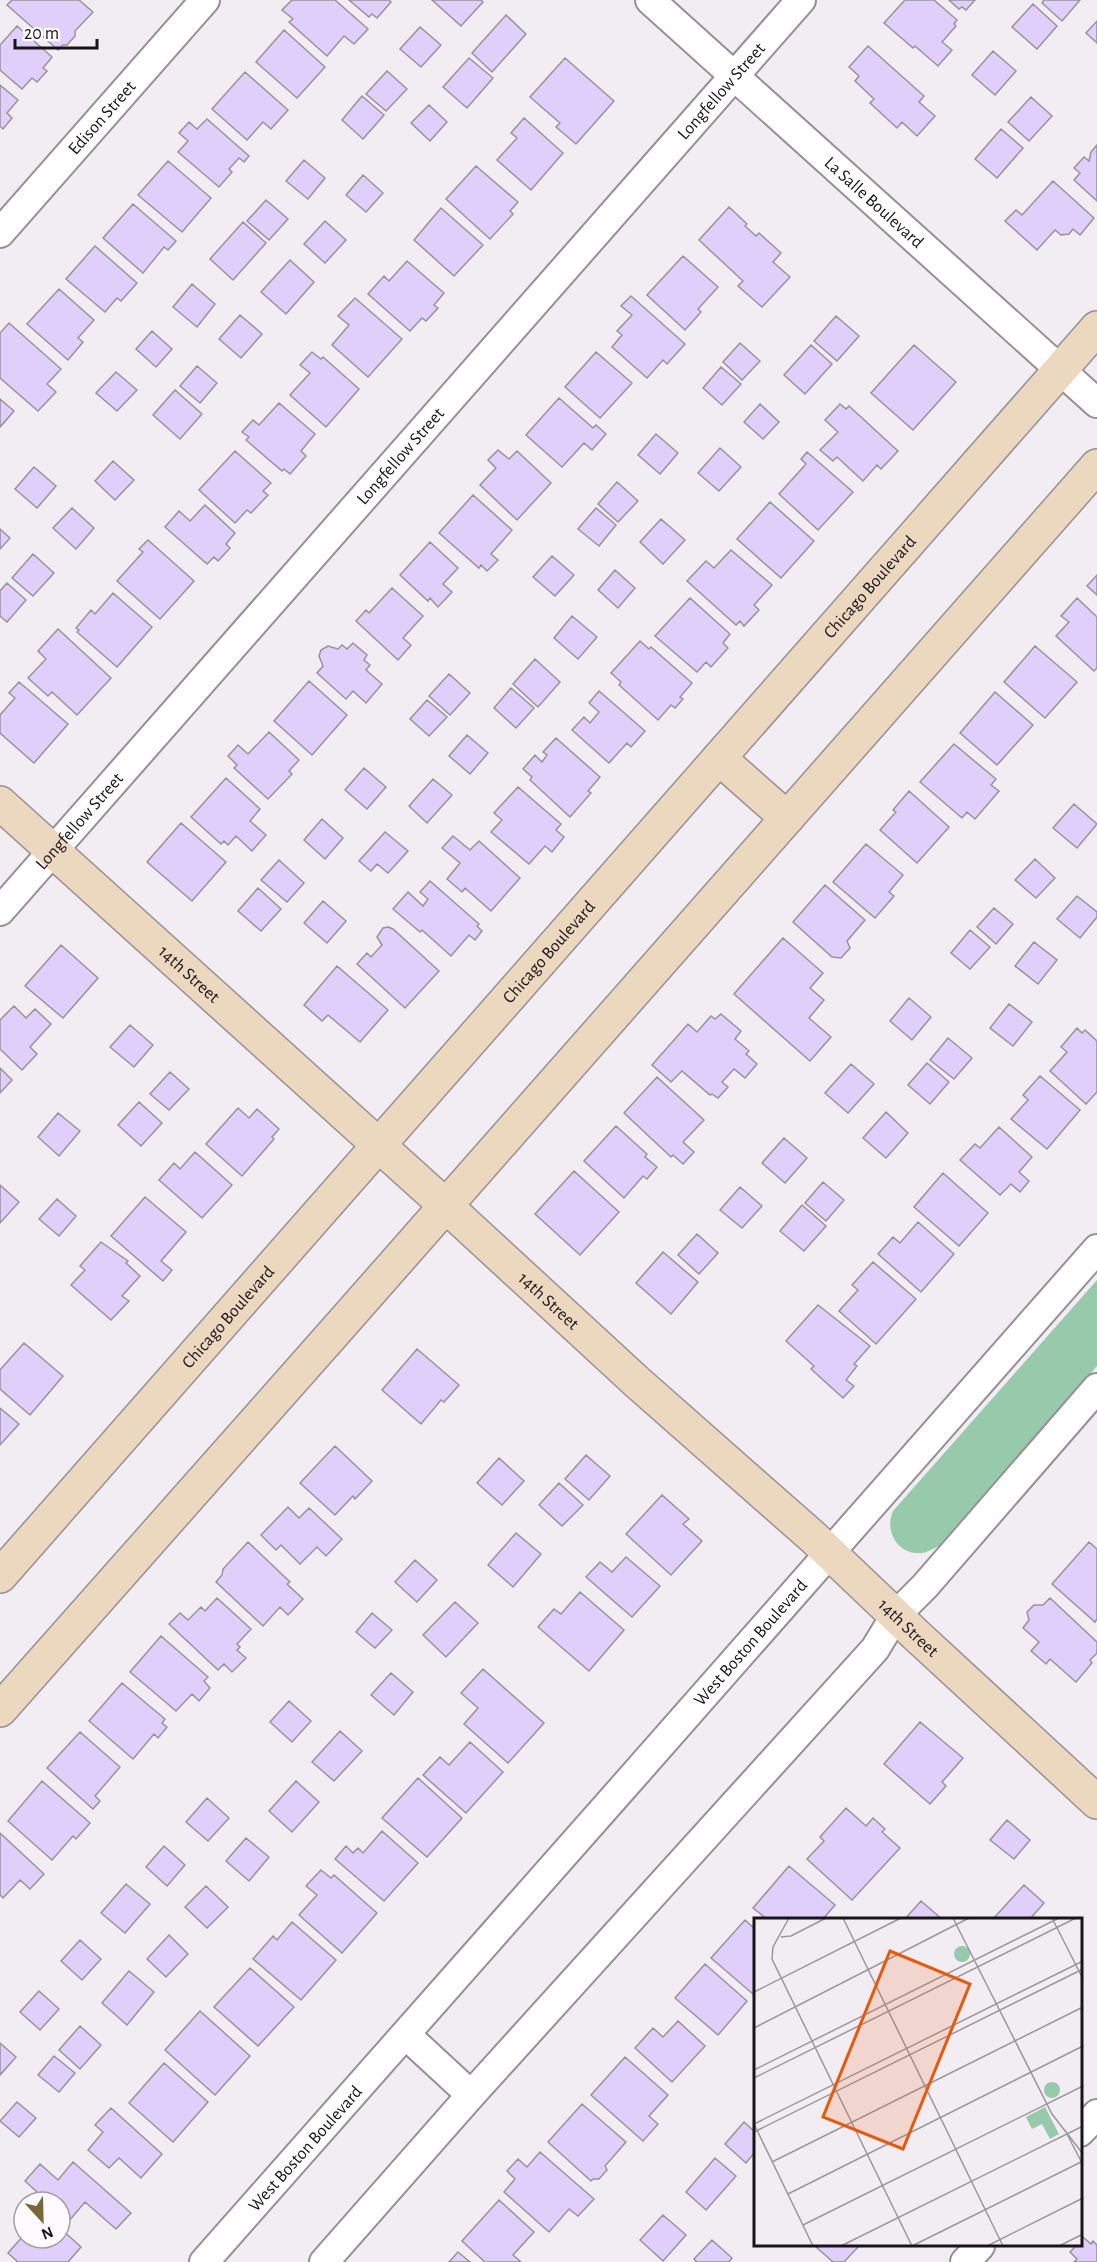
<svg xmlns="http://www.w3.org/2000/svg" width="1097" height="2262" viewBox="0 0 1097 2262" font-family="'Alegreya Sans',sans-serif">
<style>
.green{fill:#96caab}
.building{fill:#e0cffa;stroke:#96939a;stroke-width:1.5}
.lines{fill:none;stroke-linecap:round;stroke-linejoin:round}
.street-casing{stroke:#959095;stroke-width:32}
.secondary-casing{stroke:#959095;stroke-width:36}
.street{stroke:#fff;stroke-width:28}
.secondary{stroke:#ecd8bf;stroke-width:33}
.labels{text-anchor:middle;stroke-width:6;stroke-linejoin:round;paint-order:stroke}
.street-label{font-size:18px;fill:#171518;stroke:#fefbff}
.inset-road{fill:none;stroke:#9a979b;stroke-width:1.5}
.view{fill:#e8590c;fill-opacity:0.15;stroke:#e8590c;stroke-width:3}
.inset-edge{fill:none;stroke:#171518;stroke-width:3}
</style>
<rect width="100%" height="100%" fill="#f2edf3"/>
<path class="green" d="M1097,1280V1366L939,1546C934,1548 927,1553 921,1553C898,1555 884,1531 893,1511Z"/>
<path class="building" d="M12,0H79L93,12L75,31V36L67,45H63L58,50L7,5Z
M292,0H335L368,29L354,44L344,36L327,56L289,22L293,19L282,10Z
M349,0H389L391,2L377,18L372,14L369,17Z
M432,0H481L483,2L461,26Z
M905,0H934L957,20L954,24L956,26L942,42L952,50L938,66L915,46L913,48L884,23Z
M949,0H975L966,10L962,7L959,9Z
M1044,0H1080L1062,21L1042,3Z
M1033,4L1057,26L1037,49L1012,27Z
M506,15L526,34L492,72L472,53Z
M1097,21V43L1086,33Z
M17,26L52,57L43,68L47,71L37,82L32,78L22,89L0,70V45Z
M420,27L441,45L421,67L400,49Z
M284,30L325,67L297,98L256,62Z
M868,46L924,96L919,102L935,116L917,136L902,122L897,128L870,103L874,99L855,81L859,76L849,67Z
M993,51L1016,71L995,95L972,75Z
M469,58L493,78L467,108L443,87Z
M565,58L614,101L576,144L556,127L560,123L530,97Z
M387,71L407,89L386,111L366,94Z
M245,72L288,110L271,129L263,122L247,140L212,109Z
M0,85L18,100L7,113L12,118L3,129L0,126Z
M362,96L384,115L363,139L342,120Z
M1031,97L1052,116L1029,141L1008,122Z
M429,105L447,122L430,141L411,123Z
M524,118L563,153L531,190L497,160L517,138L511,133Z
M207,119L249,156L244,162L239,158L229,169L232,172L219,187L178,152L188,141L179,133L189,122L197,129Z
M1001,129L1023,148L997,178L975,159Z
M1097,145V201L1074,180L1080,173L1074,168L1084,157L1089,161L1091,152Z
M304,160L325,178L308,199L286,181Z
M168,161L211,198L182,232L138,195Z
M476,166L518,202L510,211L513,214L490,239L446,199Z
M363,175L383,193L366,212L346,195Z
M1053,181L1094,218L1080,235L1073,229L1069,234L1061,235L1055,230L1037,250L1005,221L1016,210L1022,215Z
M266,200L288,219L269,240L247,221Z
M133,204L176,241L168,250L164,247L143,273L103,238Z
M729,207L747,224L745,226L756,236L759,233L781,253L773,262L790,277L762,307L738,286L743,281L699,240Z
M441,208L483,245L454,276L414,240Z
M325,221L346,240L325,263L304,244Z
M243,222L266,243L233,280L210,259Z
M95,246L137,283L121,301L117,298L105,312L66,279Z
M683,256L718,287L698,309L701,312L685,330L647,295Z
M290,260L314,282L286,314L261,292Z
M407,261L444,293L434,305L438,308L426,321L422,318L410,331L368,294L384,276L389,281Z
M192,284L215,304L197,327L173,307Z
M59,289L94,320L78,338L83,342L68,360L27,324Z
M631,296L685,344L667,364L663,360L647,378L612,347L622,335L617,331L632,315L621,306Z
M355,298L402,339L368,377L332,345L349,325L338,316Z
M240,315L262,334L241,358L219,339Z
M836,316L859,336L837,361L814,341Z
M9,323L61,369L47,384L56,392L38,411L0,378V333Z
M152,331L172,349L156,367L136,349Z
M740,343L760,361L742,380L723,362Z
M811,345L832,364L805,394L784,375Z
M914,345L956,382L913,430L871,393Z
M312,352L321,359L323,357L359,389L326,427L290,395L310,373L300,365Z
M596,352L632,383L600,418L565,387Z
M197,366L217,383L200,403L180,386Z
M721,367L741,384L722,405L703,388Z
M116,372L137,390L117,411L96,393Z
M175,390L202,414L180,439L153,415Z
M559,398L593,428L596,425L606,434L592,450L584,443L562,467L526,435Z
M0,399L14,411L0,427Z
M279,403L315,434L301,451L306,456L290,474L284,469L282,471L246,440L249,437L242,432L253,420L259,425Z
M760,404L779,422L763,439L744,422Z
M840,404L846,409L849,406L898,451L881,469L877,465L863,481L837,457L833,461L820,450L838,432L825,420Z
M656,434L678,453L660,474L638,455Z
M720,448L741,467L719,491L698,473Z
M498,450L509,459L517,451L551,483L517,520L480,485L496,468L488,460Z
M235,451L271,483L263,491L268,495L251,513L247,510L235,523L199,490Z
M807,452L853,492L818,530L779,494L806,464L801,459Z
M113,461L134,480L115,500L95,481Z
M34,467L56,486L37,508L15,489Z
M617,482L638,501L618,522L598,504Z
M473,495L512,530L491,554L498,560L487,571L481,565L479,568L439,533Z
M770,502L814,541L781,578L737,539Z
M205,505L235,533L226,544L230,548L218,561L214,557L207,564L165,527L179,511L190,521Z
M72,508L94,528L76,549L53,528Z
M596,508L616,525L599,546L578,529Z
M661,519L685,540L663,564L640,542Z
M0,529L10,538L0,549Z
M148,540L194,581L160,619L117,581L143,552L139,549Z
M430,542L458,568L443,584L452,592L438,607L430,598L428,601L400,575Z
M731,550L772,585L754,605L759,610L744,626L740,621L736,625L687,581L706,561L714,568Z
M33,554L54,573L33,596L12,578Z
M552,556L574,575L555,596L533,577Z
M615,570L635,588L618,608L598,590Z
M1097,575V595L1087,586Z
M7,583L26,600L7,622L0,616V591Z
M392,588L423,616L403,638L411,645L398,660L356,621L366,610L369,613Z
M113,593L152,627L117,667L77,632L79,630L76,628L91,610L95,614Z
M690,598L730,634L723,643L728,648L711,667L706,662L697,672L655,636Z
M1077,598L1097,617V668L1094,671L1056,636L1069,622L1061,616Z
M572,616L597,637L578,659L554,638Z
M58,629L111,678L77,715L52,692L48,696L28,678L46,659L38,651Z
M640,641L649,649L651,647L692,683L680,697L683,699L675,708L671,705L658,720L619,685L621,682L611,673Z
M353,643L367,655L364,660L370,665L366,670L382,684L366,703L353,691L346,699L317,673L323,666L319,656L321,650L328,646L338,649L342,645L347,649Z
M1035,646L1077,682L1045,718L1004,682Z
M535,659L560,682L538,707L513,684Z
M449,674L470,693L450,715L429,696Z
M309,681L347,715L312,755L274,721Z
M19,682L68,724L34,763L0,733V715L15,698L9,693Z
M511,688L534,708L516,728L494,708Z
M599,691L645,731L631,747L627,743L609,763L572,730L584,717L590,723L599,712L589,703Z
M995,692L1033,725L997,765L960,733Z
M427,700L447,717L429,736L410,719Z
M269,732L299,760L289,771L292,774L268,799L234,768L237,765L228,756L238,745L248,754Z
M467,735L488,753L470,774L449,756Z
M556,738L600,777L588,791L591,793L570,817L530,780L532,777L523,769L535,755L542,762L547,755L543,752Z
M954,744L996,779L991,785L999,791L975,819L967,812L962,818L920,782Z
M364,768L386,787L367,809L345,790Z
M226,778L260,809L250,821L266,835L252,851L236,836L228,845L224,841L221,844L191,817Z
M433,779L452,795L427,823L409,806Z
M518,787L561,824L556,830L564,837L552,852L545,846L529,864L491,832L502,820L494,813Z
M909,791L949,827L917,863L880,830L896,812L893,810Z
M1074,804L1097,824L1077,848L1053,828Z
M322,819L343,838L325,859L304,840Z
M181,823L226,862L192,901L147,862Z
M385,832L408,851L388,873L377,864L371,871L359,861Z
M453,836L470,850L479,841L520,878L491,911L465,888L462,892L447,879L460,863L442,848Z
M866,844L903,875L889,892L894,896L875,918L833,882Z
M1035,859L1055,878L1036,898L1015,880Z
M279,860L304,883L287,902L261,880Z
M430,881L479,924L477,926L482,931L475,940L469,935L451,956L422,930L420,932L393,909L408,892L423,906L428,899L420,892Z
M825,885L865,920L847,941L850,948L841,958L832,957L793,922Z
M258,888L281,909L261,931L238,911Z
M1077,896L1097,912V917L1080,938L1057,919Z
M323,901L346,921L327,943L304,923Z
M994,908L1013,924L996,944L977,927Z
M388,927L393,929L439,971L405,1008L357,964L367,953L371,957L382,945L377,937L383,928Z
M970,930L990,947L970,969L951,953Z
M783,938L823,973L810,988L824,1000L809,1018L831,1037L810,1061L734,994Z
M1034,942L1057,960L1038,984L1015,966Z
M61,945L98,978L63,1018L25,986Z
M337,966L388,1010L360,1042L328,1015L322,1021L304,1005Z
M909,998L931,1017L912,1040L890,1021Z
M1009,1004L1032,1022L1013,1046L990,1028Z
M14,1006L26,1018L35,1009L51,1024L30,1047L37,1054L22,1070L0,1049V1020Z
M721,1014L741,1031L735,1039L749,1051L746,1054L757,1064L745,1078L734,1069L722,1082L728,1087L718,1098L712,1094L710,1095L682,1071L671,1082L652,1065L688,1024L697,1032L711,1016L715,1019Z
M130,1025L153,1045L134,1067L110,1047Z
M1077,1028L1082,1033L1085,1030L1097,1041V1092L1086,1104L1050,1071L1067,1052L1061,1047Z
M948,1038L972,1058L954,1079L930,1060Z
M927,1063L949,1082L930,1104L908,1085Z
M851,1064L874,1084L848,1113L825,1093Z
M0,1068L12,1080L0,1093Z
M170,1072L189,1089L169,1110L150,1094Z
M1040,1076L1080,1110L1047,1149L1011,1119L1028,1100L1023,1095Z
M657,1077L704,1120L683,1142L694,1152L683,1164L673,1155L671,1157L624,1113Z
M139,1102L162,1123L141,1146L118,1125Z
M238,1108L249,1118L257,1109L279,1129L272,1137L274,1139L242,1176L206,1144Z
M886,1112L908,1133L886,1158L863,1138Z
M58,1113L80,1131L59,1156L38,1137Z
M616,1126L647,1154L645,1157L657,1167L647,1179L643,1176L624,1198L584,1161Z
M999,1127L1032,1157L1019,1172L1029,1181L1020,1192L1011,1184L1000,1195L960,1160L975,1144L980,1148Z
M784,1138L807,1158L785,1183L762,1163Z
M195,1152L232,1185L202,1218L159,1180L174,1163L180,1169Z
M574,1171L619,1212L580,1255L535,1214Z
M943,1173L988,1213L959,1246L914,1207Z
M823,1182L844,1200L826,1221L805,1203Z
M0,1185L19,1202L0,1223Z
M740,1187L762,1206L742,1228L720,1210Z
M145,1197L186,1232L161,1261L172,1270L163,1281L111,1236Z
M57,1199L76,1216L59,1236L39,1219Z
M802,1205L826,1226L804,1251L780,1231Z
M918,1222L954,1254L921,1292L878,1254L893,1237L900,1243Z
M697,1234L718,1253L699,1274L678,1255Z
M101,1242L128,1261L126,1263L140,1276L122,1296L129,1301L111,1320L71,1285L85,1270L80,1266Z
M663,1252L698,1282L671,1314L636,1283Z
M873,1262L916,1299L876,1344L839,1311L858,1290L852,1285Z
M818,1305L870,1346L854,1364L857,1366L846,1380L854,1386L843,1398L811,1369L814,1366L786,1341Z
M24,1343L63,1376L30,1415L0,1389V1370Z
M417,1349L459,1385L444,1402L441,1400L421,1424L382,1390Z
M0,1408L19,1424L0,1445Z
M335,1446L372,1481L355,1499L353,1496L335,1515L300,1483Z
M586,1455L610,1476L589,1500L565,1479Z
M499,1458L524,1481L502,1505L477,1483Z
M559,1483L583,1505L562,1526L539,1505Z
M662,1495L689,1519L683,1524L702,1541L671,1575L626,1534Z
M288,1507L299,1518L309,1508L342,1539L326,1556L317,1547L300,1564L281,1545L276,1550L261,1535Z
M516,1533L541,1554L513,1587L488,1565Z
M248,1542L290,1582L287,1584L303,1599L288,1615L280,1607L263,1626L216,1582L222,1575L223,1569Z
M1089,1542L1097,1549V1619L1095,1622L1052,1584Z
M626,1557L660,1586L632,1617L586,1577L600,1562L612,1572Z
M415,1560L437,1580L417,1602L395,1582Z
M580,1592L624,1630L589,1671L538,1627L554,1609L561,1614Z
M217,1598L251,1629L237,1644L240,1647L237,1650L246,1658L232,1672L224,1664L218,1670L169,1624L180,1613L188,1620L201,1607L205,1611Z
M1050,1598L1097,1642V1653L1090,1660L1092,1663L1076,1682L1050,1659L1046,1664L1031,1651L1039,1642L1023,1628L1029,1620L1027,1612L1034,1605H1043Z
M455,1602L478,1623L446,1657L423,1635Z
M372,1613L392,1630L375,1648L356,1632Z
M161,1636L208,1677L204,1681L210,1688L199,1701L192,1694L176,1711L130,1672Z
M483,1669L544,1723L508,1763L464,1724L478,1708L461,1693Z
M391,1673L413,1692L394,1715L371,1695Z
M122,1683L165,1719L162,1723L167,1727L158,1738L154,1734L133,1759L89,1721Z
M289,1701L311,1721L292,1742L270,1722Z
M920,1722L963,1758L942,1782L946,1786L930,1804L884,1764Z
M340,1731L362,1751L334,1781L312,1762Z
M80,1732L120,1767L95,1796L100,1801L93,1809L47,1768Z
M470,1742L503,1772L466,1813L423,1775L440,1757L449,1765Z
M418,1778L462,1818L427,1857L382,1818Z
M42,1781L90,1823L76,1839L73,1836L52,1860L8,1821Z
M296,1781L319,1802L292,1832L269,1811Z
M207,1798L229,1818L208,1841L186,1822Z
M846,1808L866,1826L873,1818L885,1829L882,1832L900,1848L852,1900L807,1859L824,1841L820,1837Z
M1007,1820L1030,1840L1014,1859L990,1840Z
M382,1831L418,1863L384,1901L335,1859L346,1846L353,1853L358,1848L363,1853Z
M0,1833L44,1874L30,1889L20,1880L3,1898L0,1895Z
M246,1838L269,1857L249,1881L226,1861Z
M164,1846L185,1865L167,1886L146,1867Z
M789,1866L835,1905L822,1920H768L753,1908Z
M321,1870L331,1878L334,1875L377,1913L342,1953L299,1915L317,1895L306,1886Z
M126,1884L150,1904L125,1933L101,1913Z
M1024,1885L1044,1903L1029,1920H992Z
M206,1886L228,1907L207,1928L185,1907Z
M921,1901L943,1920H904Z
M745,1920L755,1929V1991L753,1994L711,1958Z
M292,1922L336,1960L301,2000L253,1959L273,1936L277,1940Z
M169,1935L188,1954L166,1977L147,1959Z
M80,1940L101,1959L82,1980L61,1961Z
M705,1964L747,2001L718,2035L675,1998Z
M250,1968L294,2007L258,2046L214,2007Z
M129,1971L154,1992L127,2025L102,2003Z
M39,1991L59,2009L40,2030L20,2012Z
M200,2011L250,2056L215,2095L165,2050Z
M678,2021L705,2046L672,2082L635,2048L653,2028L663,2037Z
M80,2026L101,2045L80,2069L59,2050Z
M0,2043L16,2057L0,2075Z
M54,2056L75,2073L59,2092L38,2075Z
M625,2057L668,2095L649,2116L658,2124L643,2141L591,2095Z
M164,2063L208,2102L173,2142L129,2103Z
M17,2102L36,2118L19,2137L0,2121Z
M582,2104L626,2142L605,2166L607,2170L599,2179H593L591,2181L548,2142Z
M111,2108L162,2154L141,2178L119,2158L109,2168L88,2150L103,2132L95,2125Z
M744,2122L755,2132V2152L746,2163L725,2144Z
M540,2152L594,2199L578,2216L569,2209L549,2232L504,2192L515,2179L507,2171L518,2159L527,2167Z
M715,2158L736,2176L706,2210L686,2192Z
M73,2162L131,2213L116,2229L85,2202L69,2221L60,2213V2202H48L25,2181L40,2164L58,2180Z
M499,2200L534,2232L513,2255L521,2262H485L462,2241Z
M663,2215L686,2235L663,2261L640,2240Z
M60,2228L81,2247L68,2262H18L8,2253L24,2235V2238H60Z
M1083,2237L1091,2244L1093,2241L1097,2245V2262H1074L1077,2259L1070,2252L1076,2246H1080V2240Z
M712,2240L732,2258L729,2262H697L694,2259Z
M815,2246H859L844,2262H833Z
M458,2252L470,2262H449Z"/>
<g class="lines">
<defs>
<g id="street">
<path id="s1" d="M650,0L1097,403"/>
<path id="s2" d="M0,233L205,0"/>
<path id="s3" d="M0,911L801,0"/>
<path d="M406,2035L471,2095"/>
<path d="M1080,2132L1097,2114"/>
<path id="s4" d="M204,2262C504,1926 798,1586 1097,1249"/>
<path d="M324,2262L471,2095L875,1649L895,1616L925,1586L1097,1388"/>
<path d="M965,2262L980,2246"/>
</g>
<g id="secondary">
<path d="M719,758L787,818"/>
<path id="s5" d="M0,803L446,1206L637,1382L814,1538L916,1635L1097,1802"/>
<path id="s6" d="M0,1576L1097,328"/>
<path d="M0,1710L332,1335L1097,466"/>
</g>
</defs>
<use href="#street" class="street-casing"/>
<use href="#secondary" class="secondary-casing"/>
<use href="#street" class="street"/>
<use href="#secondary" class="secondary"/>
</g>
<g class="labels">
<g class="street-label">
<text dy="6" stroke="none"><textPath href="#s3" startOffset="1092">Longfellow Street</textPath></text>
<text dy="6" stroke="none"><textPath href="#s2" startOffset="154">Edison Street</textPath></text>
<text dy="6" stroke="none"><textPath href="#s1" startOffset="302">La Salle Boulevard</textPath></text>
<text dy="6" stroke="none"><textPath href="#s3" startOffset="606">Longfellow Street</textPath></text>
<text dy="6" stroke="none"><textPath href="#s6" startOffset="1317">Chicago Boulevard</textPath></text>
<text dy="6" stroke="none"><textPath href="#s3" startOffset="120">Longfellow Street</textPath></text>
<text dy="6" stroke="none"><textPath href="#s6" startOffset="831">Chicago Boulevard</textPath></text>
<text dy="6" stroke="none"><textPath href="#s5" startOffset="255">14th Street</textPath></text>
<text dy="6" stroke="none"><textPath href="#s5" startOffset="741">14th Street</textPath></text>
<text dy="6" stroke="none"><textPath href="#s6" startOffset="345">Chicago Boulevard</textPath></text>
<text dy="6" stroke="none"><textPath href="#s5" startOffset="1227">14th Street</textPath></text>
<text dy="6" stroke="none"><textPath href="#s4" startOffset="826">West Boston Boulevard</textPath></text>
<text dy="6" stroke="none"><textPath href="#s4" startOffset="152">West Boston Boulevard</textPath></text>
</g>
</g>
<g transform="translate(754 1918)">
<rect width="328" height="328" fill="#f2edf3"/>
<path d="M200 36a8 8 0 1 1 16 0a8 8 0 1 1-16 0ZM290 172a8 8 0 1 1 16 0a8 8 0 1 1-16 0ZM291,189L305,216L296,221L288,206L278,211L272,199Z" fill="#96caab"/>
<path class="inset-road" d="M35,0L19,29L18,41L158,328M89,0L249,328M199,0L298,196L329,236M298,0L329,61M27,19L37,18L72,0M0,74L147,0M0,110L215,0M0,152L305,0M0,160L322,0M0,206L329,43M0,206L59,328M0,214L329,51M313,216L329,247M18,244L329,89M34,276L329,128M49,307L329,168M87,328L329,208M158,328L329,243M233,328L329,280M305,328L329,316"/>
<path class="view" d="M136,33L216,66L149,231L69,199Z"/>
<rect width="328" height="328" class="inset-edge"/>
</g>
<g transform="translate(42 2220) rotate(158)"><circle r="28" fill="#fefbff" stroke="#a29fa3" stroke-width="1.5"/>
<path d="M0-4.5L10 22L0 15L-10 22Z" fill="#786836"/>
<text y="-9" font-size="16" font-weight="bold" text-anchor="middle" fill="#171518">N</text>
</g>
<path d="M15 39v9h82v-9" fill="none" stroke="#171518" stroke-width="3"/>
<text x="24" y="39" font-size="18" fill="#171518" stroke="#fefbff" stroke-width="4.5" paint-order="stroke">20 m</text>
</svg>
